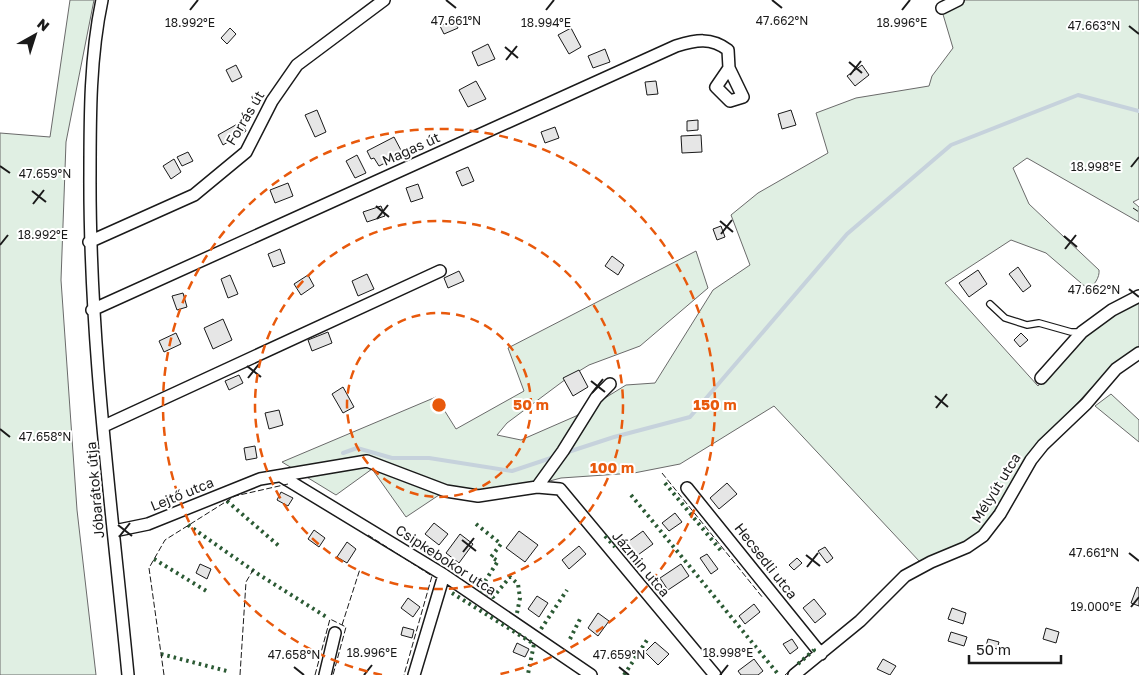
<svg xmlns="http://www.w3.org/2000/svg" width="1139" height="675" viewBox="0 0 1139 675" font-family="'Golos Text',sans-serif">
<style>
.green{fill:#e0efe3;stroke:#6a6a6a}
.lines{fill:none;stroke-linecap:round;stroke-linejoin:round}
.stream{stroke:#c6d2dc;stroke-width:4}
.building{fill:#e6e6e6;stroke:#1a1a1a}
.service-casing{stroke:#1a1a1a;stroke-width:8}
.minor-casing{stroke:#1a1a1a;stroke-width:14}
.service{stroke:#fff;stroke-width:5.5}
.minor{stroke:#fff;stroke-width:11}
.hedge{stroke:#2b5a34;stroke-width:4;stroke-dasharray:2.5 4;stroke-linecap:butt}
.fence{stroke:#1a1a1a;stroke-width:1;stroke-dasharray:6 2.5;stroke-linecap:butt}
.ticks{fill:none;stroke:#1a1a1a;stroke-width:2}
.ring{fill:none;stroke:#e8590c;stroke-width:2.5;stroke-dasharray:9 6}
.labels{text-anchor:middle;stroke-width:4;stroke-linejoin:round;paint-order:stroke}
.street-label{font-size:14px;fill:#1a1a1a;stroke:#fff}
.ticks-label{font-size:12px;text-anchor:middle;fill:#1a1a1a;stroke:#fff;stroke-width:4;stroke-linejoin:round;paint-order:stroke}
.centre{fill:#e8590c;stroke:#fff;stroke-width:2.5}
.ring-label{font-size:15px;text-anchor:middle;font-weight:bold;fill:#e8590c;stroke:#fff;stroke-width:4;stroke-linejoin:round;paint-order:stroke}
</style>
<rect width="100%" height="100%" fill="#fff"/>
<path class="green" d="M70,0H94L66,142L61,280L77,510L96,675H0V133L50,137Z
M963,0H1139V199L1133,202L1139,207V222L1027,158L1013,168L1029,204L1099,270C1100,277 1094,286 1088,289L1046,253L1011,240L945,283L1038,386L1073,342L1139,300V347L1110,368L1037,446L977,538L920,562L774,406L680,464L634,473L561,478L489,497L442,493L406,517L372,469L336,495L282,462L436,397L456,429L524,391L508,348L696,251L708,288L640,346L589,365L566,379L507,423L497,435L521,440L576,416L626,385L655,383L713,290L750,265L731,215L758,193L828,153L816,113L856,98L929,86L932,76L953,48L942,11Z
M1111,394L1139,420V442L1095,406Z"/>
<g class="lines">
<path class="stream" d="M343,453L357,448L392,458H429L512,471L554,457
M565,453L614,437L690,417L847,234L951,145L1078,95L1139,111"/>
</g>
<path class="building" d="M454,20L458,28L444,34L440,26Z
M230,28L236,34L227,44L221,38Z
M571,28L581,47L569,54L558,35Z
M488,44L495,59L478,66L472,52Z
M605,49L610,62L593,68L588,56Z
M236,65L242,77L232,82L226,70Z
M862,65L869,75L855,86L847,76Z
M476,81L486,99L468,107L459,90Z
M656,81L658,94L647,95L645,82Z
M317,110L326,132L315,137L305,115Z
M791,110L796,125L782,129L778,114Z
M698,120V130L687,131V121Z
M241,122L246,131L223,145L218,135Z
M555,127L559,138L545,143L541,132Z
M701,135L702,152L682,153L681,136Z
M394,137L403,154L379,166L374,158L371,159L367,151Z
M188,152L193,161L182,166L177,157Z
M357,155L366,173L355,178L346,161Z
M174,159L181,172L171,179L163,166Z
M468,167L474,181L462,186L456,172Z
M288,183L293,196L275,203L270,190Z
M418,184L423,198L411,202L406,188Z
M381,206L385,216L367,222L363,212Z
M721,226L725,237L717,240L713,229Z
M280,249L285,263L273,267L268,254Z
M612,256L624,265L618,275L605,266Z
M1018,267L1031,286L1023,292L1009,274Z
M978,270L987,284L969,297L959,283Z
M459,271L464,281L448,288L444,278Z
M367,274L374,289L358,296L352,281Z
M230,275L238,294L228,298L221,279Z
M308,275L314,286L301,295L294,284Z
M183,293L187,307L177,310L172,296Z
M223,319L232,340L213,349L204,328Z
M328,332L332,343L312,351L308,340Z
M176,333L181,344L164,352L159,341Z
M1021,333L1028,340L1020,347L1014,340Z
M579,370L588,387L573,396L563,378Z
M239,375L243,383L229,390L225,381Z
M343,387L354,407L343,413L332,394Z
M279,410L283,425L269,429L265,413Z
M255,446L257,458L246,460L244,448Z
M727,483L737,494L719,509L710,498Z
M281,492L293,498L288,506L277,500Z
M675,513L682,522L669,531L662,523Z
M434,523L448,534L439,545L425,534Z
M314,530L325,538L319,547L308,539Z
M519,531L538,545L525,562L506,548Z
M643,531L653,544L631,560L621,547Z
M460,534L473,544L459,563L446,553Z
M347,542L356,549L347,563L337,557Z
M579,546L586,554L569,569L562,560Z
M825,547L833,558L827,563L818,551Z
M707,554L718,569L711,574L700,558Z
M797,558L802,563L794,570L789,565Z
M200,564L211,569L207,579L196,573Z
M681,564L689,576L668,590L660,578Z
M1137,587L1139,588V606L1131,603Z
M537,596L548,603L539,617L528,609Z
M408,598L420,607L413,617L401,608Z
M814,599L826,614L815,623L803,608Z
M754,604L760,612L745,624L739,616Z
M952,608L966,613L963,624L948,619Z
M598,613L609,621L598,636L588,628Z
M403,627L414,630L412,638L401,635Z
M1046,628L1059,632L1056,643L1043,639Z
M951,632L967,637L964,646L948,641Z
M792,639L798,648L790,654L783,644Z
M988,639L999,642L997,649L986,646Z
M655,642L669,654L658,665L645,652Z
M517,643L529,649L525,657L513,652Z
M754,659L763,671L758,675H741L738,671Z
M883,659L896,666L890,675L877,669Z"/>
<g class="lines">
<defs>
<path id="service" d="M990,304L1005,318L1027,325L1039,323L1071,332H1080"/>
<path id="minor" d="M102,0C90,56 90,116 90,173C89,340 112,509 128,675
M942,8L958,0
M89,242L194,195L246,152L272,101L297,65L384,0
M92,310L676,46C696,40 711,37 728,50L729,68L743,97L730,101L716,87L729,68
M1041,378L1082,332L1112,310L1139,296
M104,426L440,271
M281,476L444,575L591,675
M537,487L563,451L596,398L610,384
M687,488L821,654
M114,531L148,524L260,479L367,461L446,491L478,496L537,487L560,489L715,675
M325,675L335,633
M414,675L444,575
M794,675L860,621L905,576L931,562L967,547L983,536L1000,514L1031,460L1043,445L1086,404L1116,369L1139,353"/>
</defs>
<use href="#service" class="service-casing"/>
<use href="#minor" class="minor-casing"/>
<use href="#service" class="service"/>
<use href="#minor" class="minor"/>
<path class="hedge" d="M665,483L722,552
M631,495L778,674
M227,501L279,546
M476,524L501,544L491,557L498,561L480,589L493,597L510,577L518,584L520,598L517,613
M188,525L258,574L328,618
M605,536L615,547
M154,559L208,592
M452,593L534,644L528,674
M541,629L567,590
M570,639L581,617
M161,654L227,671
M798,664L814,650L812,648
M624,675L649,637"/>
<path class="fence" d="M1133,208L1139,212
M662,473L763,598
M368,535L432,576L404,675
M342,625L360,569
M164,675L149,568L165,540L235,496L288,484
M240,675L246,582L253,570
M315,675L330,619L346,627L333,675
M785,675L792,669"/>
</g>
<path class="ticks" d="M446,0L456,8M772,0L782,8M190,10L198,0M546,10L554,0M902,10L910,0M1129,26L1139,34M505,47L518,58M506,60L517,46M849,62L862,73M850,75L861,61M0,166L10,173M1131,167L1139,157M32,191L46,202M33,204L44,190M376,206L389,217M377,219L388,205M720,221L733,232M721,234L732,220M1064,236L1077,247M0,245L8,235M1065,249L1076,235M1129,289L1139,297M247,366L261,377M248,378L259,364M591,381L605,392M592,393L603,379M935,396L948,407M936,408L947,394M0,429L10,437M118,525L132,536M119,537L130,523M462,540L476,551M463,552L474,538M1129,553L1139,561M806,555L820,566M807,567L818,553M1131,607L1139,597M294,667L304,675M619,667L629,675M364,675L372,665M720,675L728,665"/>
<g class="ring">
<circle cx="439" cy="405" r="92"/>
<circle cx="439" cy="405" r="184"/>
<path d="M382 675A276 276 0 1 1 496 675"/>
</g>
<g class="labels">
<g class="street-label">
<text transform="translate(245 118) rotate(-59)" y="5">Forrás út</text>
<text transform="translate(411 149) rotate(-24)" y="5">Magas út</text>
<text transform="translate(996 488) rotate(-58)" y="5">Mélyút utca</text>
<text transform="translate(95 490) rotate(-95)" y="5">Jóbarátok útja</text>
<text transform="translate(182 494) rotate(-22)" y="5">Lejtő utca</text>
<text transform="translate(446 560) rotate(33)" y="5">Csipkebokor utca</text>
<text transform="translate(766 561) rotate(52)" y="5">Hecsedli utca</text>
<text transform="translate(641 564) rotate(50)" y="5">Jázmin utca</text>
</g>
</g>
<g class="ticks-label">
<text x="456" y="25">47.661°N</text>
<text x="782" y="25">47.662°N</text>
<text x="190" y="27">18.992°E</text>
<text x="546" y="27">18.994°E</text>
<text x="902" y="27">18.996°E</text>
<text x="1094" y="30">47.663°N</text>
<text x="1096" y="171">18.998°E</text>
<text x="45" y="178">47.659°N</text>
<text x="43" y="239">18.992°E</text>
<text x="1094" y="294">47.662°N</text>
<text x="45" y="441">47.658°N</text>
<text x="1094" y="557">47.661°N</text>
<text x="1096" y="611">19.000°E</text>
<text x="372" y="657">18.996°E</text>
<text x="728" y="657">18.998°E</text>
<text x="294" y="659">47.658°N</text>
<text x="619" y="659">47.659°N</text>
</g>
<circle cx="439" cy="405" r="8" class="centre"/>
<g class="ring-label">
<text x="531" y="410">50 m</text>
<text x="715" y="410">150 m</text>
<text x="612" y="473">100 m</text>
</g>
<g transform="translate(35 35) rotate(39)" stroke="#ffffff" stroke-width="4" paint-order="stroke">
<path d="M0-4L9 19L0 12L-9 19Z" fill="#1a1a1a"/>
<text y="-8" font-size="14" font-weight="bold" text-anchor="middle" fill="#1a1a1a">N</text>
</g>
<path d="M969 655v8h92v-8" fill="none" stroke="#1a1a1a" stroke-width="2.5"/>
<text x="976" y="655" font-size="15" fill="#1a1a1a" stroke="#ffffff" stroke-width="4" paint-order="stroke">50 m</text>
</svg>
